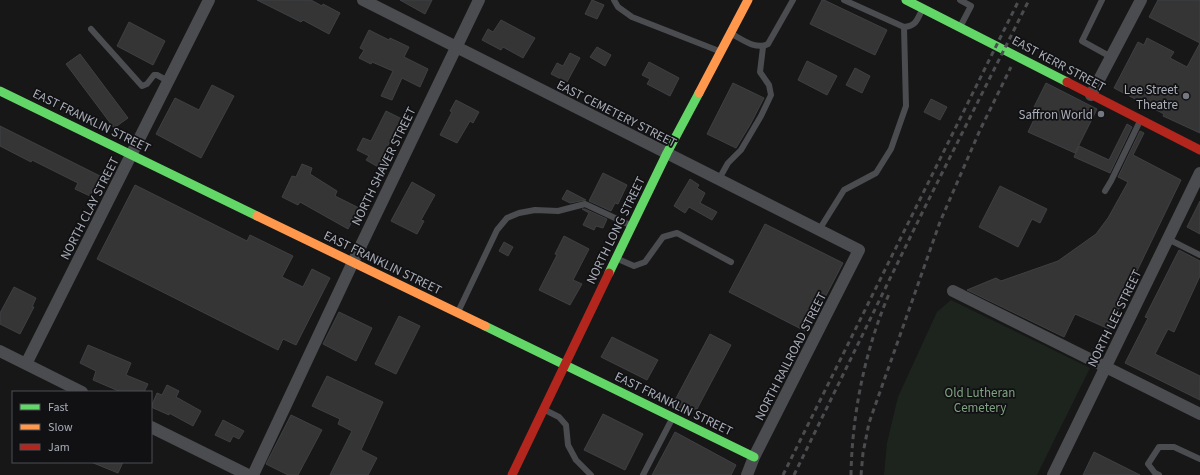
<svg xmlns="http://www.w3.org/2000/svg" width="1200" height="475" viewBox="0 0 1200 475" font-family="'Source Sans 3',sans-serif">
<style>
.green{fill:#1d241e}
.building{fill:#353536;stroke:#3f4043}
.lines{fill:none;stroke-linecap:round;stroke-linejoin:round}
.lane{stroke:#4b4c50;stroke-width:6}
.street{stroke:#4b4c50;stroke-width:12}
.fast{stroke:#63d668;stroke-width:9}
.slow{stroke:#ff974d;stroke-width:9}
.jam{stroke:#b3261e;stroke-width:9}
.rail{stroke:#4b4c4f;stroke-width:3;stroke-dasharray:5 4;stroke-linecap:butt}
.poi-dot{fill:#757880;stroke:#111113;stroke-width:1.5}
.labels{text-anchor:middle;stroke-width:3.5;stroke-linejoin:round;paint-order:stroke}
.street-label{font-size:13px;fill:#a8adb8;stroke:#111113}
.poi-label{font-size:13px;fill:#a8adb8;stroke:#111113;text-anchor:end}
.park-label{font-size:13px;fill:#7fa381;stroke:#111113}
</style>
<rect width="100%" height="100%" fill="#171717"/>
<path class="green" d="M951,300L1090,368L1037,475H884L887,443L898,397L937,312Z"/>
<path class="building" d="M257,0H311L322,6L323,4L340,13L329,34L303,20L301,22Z
M400,0H432L425,14Z
M592,0L604,5L597,19L585,14Z
M822,0H824L887,30L875,55L810,24Z
M1158,0H1200V133L1163,116L1164,114L1114,88L1138,42L1144,45L1147,38L1174,52L1170,58L1187,67L1200,43L1149,17Z
M501,20L535,38L523,58L503,47L501,50L482,40L488,29L493,32Z
M129,22L165,41L153,65L117,46Z
M369,30L389,40L390,38L409,47L404,57L428,69L420,87L402,78L392,100L381,96L393,71L372,62L371,64L359,58L364,50L360,48Z
M597,47L611,55L605,66L590,57Z
M570,53L580,58L567,82L551,74L557,63L563,66Z
M80,54L128,118L114,128L66,64Z
M807,61L837,76L827,95L798,80Z
M649,62L679,78L670,96L647,84L650,79L642,75Z
M855,68L870,76L862,93L846,85Z
M733,83L764,98L750,125L736,148L707,134Z
M1046,83L1097,109L1075,153L1028,132L1039,109L1034,107Z
M212,85L234,96L201,158L156,134L175,98L199,110Z
M931,99L947,107L940,120L924,112Z
M456,100L479,112L473,123L470,121L457,143L440,135L452,112L450,111Z
M386,111L402,119L386,149L389,151L380,168L366,160L369,156L357,150L363,138L371,141Z
M1127,124L1132,127L1110,173L1074,157L1079,146L1109,160Z
M0,126L100,176L90,196L75,189L78,183L32,160L31,162L0,146Z
M1140,131L1144,133L1133,155L1181,180L1109,329L1075,314L1064,337L967,290L996,278L1001,281L1058,261L1096,234L1108,218L1128,182L1118,177Z
M302,164L312,168L310,174L337,191L335,196L359,208L348,229L300,202L298,205L282,197L292,176L296,177Z
M603,173L627,185L618,204L615,203L611,211L589,201Z
M690,179L699,185L697,188L705,193L700,203L717,212L712,220L689,207L685,213L674,206Z
M412,182L435,195L421,220L424,221L417,234L391,221Z
M135,185L247,241L250,235L293,256L282,277L303,287L312,269L330,278L296,345L283,339L278,350L97,259Z
M1000,186L1047,209L1040,223L1032,219L1018,247L979,227Z
M567,190L586,200L570,203L562,199Z
M1200,201V234L1187,227Z
M582,209H585L607,219L603,228L596,226L594,230L583,225L589,213Z
M765,224L843,263L807,332L729,292Z
M564,236L589,249L573,280L582,284L570,305L539,290L557,255L555,254Z
M504,242L513,247L508,256L499,251Z
M1179,250L1200,261V276L1174,332L1168,329L1155,354L1200,376V400L1125,363L1148,318L1145,317Z
M14,287L36,298L32,307H34L20,334L0,324V313Z
M339,312L372,328L356,361L323,344Z
M399,316L420,326L396,374L375,364Z
M710,334L731,345L697,409H682L673,404Z
M612,337L658,360L647,380L601,357Z
M88,345L131,363L126,375L148,384L144,392H121L93,380L96,371L80,363Z
M327,376L383,402L361,450L377,458L368,475H330L352,431L338,424L340,419L312,406Z
M167,385L179,391L176,397L201,411L193,426L169,413V415L151,407L157,393L162,395Z
M603,414L643,434L625,470L584,450Z
M291,415L322,430L298,475H288L266,464Z
M223,420L244,431L239,439L233,436L230,442L215,435Z
M675,432L736,465L731,475H652Z
M1094,452L1140,475H1083Z
M91,462H123L118,473Z"/>
<g class="lines">
<path class="lane" d="M614,0L618,7L632,17L719,51
M844,0L904,27C916,26 917,20 922,10
M960,0L971,6L960,27
M1102,0L1082,41L1111,57
M91,29L142,86L147,84L154,75H157L168,81
M732,34C743,40 756,50 768,44L793,0
M719,179L728,163L741,150L761,116L771,95L769,85L760,72L763,47
M1105,191L1111,181L1140,121
M819,230L844,190L876,173L891,149L906,106L904,27
M1168,239L1200,255
M618,259L634,266L645,262L663,237L677,233L731,262
M458,312L497,230L507,218L519,213L535,210L558,211L585,204L630,225
M545,410L559,417L566,425L568,445L576,460L591,475
M643,475L672,419
M1159,475L1155,473L1148,464L1159,447H1174L1200,459"/>
<path class="street" d="M363,0L859,250L754,457L747,475
M1091,95L1141,0
M953,291L1200,414
M0,351L82,392
M26,364L209,0
M151,427L248,475
M253,475L353,262L479,0
M1053,475L1200,173"/>
<path class="fast" d="M906,0L1067,82
M0,91L257,216
M609,273L667,153L699,93
M485,326L754,457"/>
<path class="slow" d="M699,93L748,0
M257,216L485,326"/>
<path class="jam" d="M1067,82L1200,150
M512,475L609,273"/>
<path class="rail" d="M783,475L1019,0
M794,475L924,209L1029,0
M851,475C852,414 865,350 889,294
M861,475L863,453L869,423L940,222L980,130L1011,67"/>
</g>
<g class="poi-dot">
<circle cx="1186" cy="96" r="4"/>
<circle cx="1101" cy="114" r="4"/>
</g>
<g class="labels">
<g class="street-label">
<text transform="translate(1059 63) rotate(28)" y="5">EAST KERR STREET</text>
<text transform="translate(617 113) rotate(27)" y="5">EAST CEMETERY STREET</text>
<text transform="translate(92 120) rotate(26)" y="5">EAST FRANKLIN STREET</text>
<text transform="translate(383 166) rotate(-64)" y="5">NORTH SHAVER STREET</text>
<text transform="translate(89 208) rotate(-63)" y="5">NORTH CLAY STREET</text>
<text transform="translate(615 230) rotate(-64)" y="5">NORTH LONG STREET</text>
<text transform="translate(383 262) rotate(26)" y="5">EAST FRANKLIN STREET</text>
<text transform="translate(1114 318) rotate(-64)" y="5">NORTH LEE STREET</text>
<text transform="translate(790 356) rotate(-63)" y="5">NORTH RAILROAD STREET</text>
<text transform="translate(674 403) rotate(26)" y="5">EAST FRANKLIN STREET</text>
</g>
<g class="poi-label">
<text x="1178" y="94">Lee Street<tspan x="1178" dy="15">Theatre</tspan></text>
<text x="1093" y="119">Saffron World</text>
</g>
<g class="park-label">
<text x="980" y="397">Old Lutheran<tspan x="980" dy="15">Cemetery</tspan></text>
</g>
</g>
<rect x="12" y="391" width="140" height="72" fill="#111113" stroke="#4d4f55"/>
<rect x="20" y="404" width="20" height="6" fill="#63d668" stroke="#4d4f55"/>
<text x="48" y="411" font-size="12" fill="#a8adb8">Fast</text>
<rect x="20" y="424" width="20" height="6" fill="#ff974d" stroke="#4d4f55"/>
<text x="48" y="431" font-size="12" fill="#a8adb8">Slow</text>
<rect x="20" y="444" width="20" height="6" fill="#b3261e" stroke="#4d4f55"/>
<text x="48" y="451" font-size="12" fill="#a8adb8">Jam</text>
</svg>
